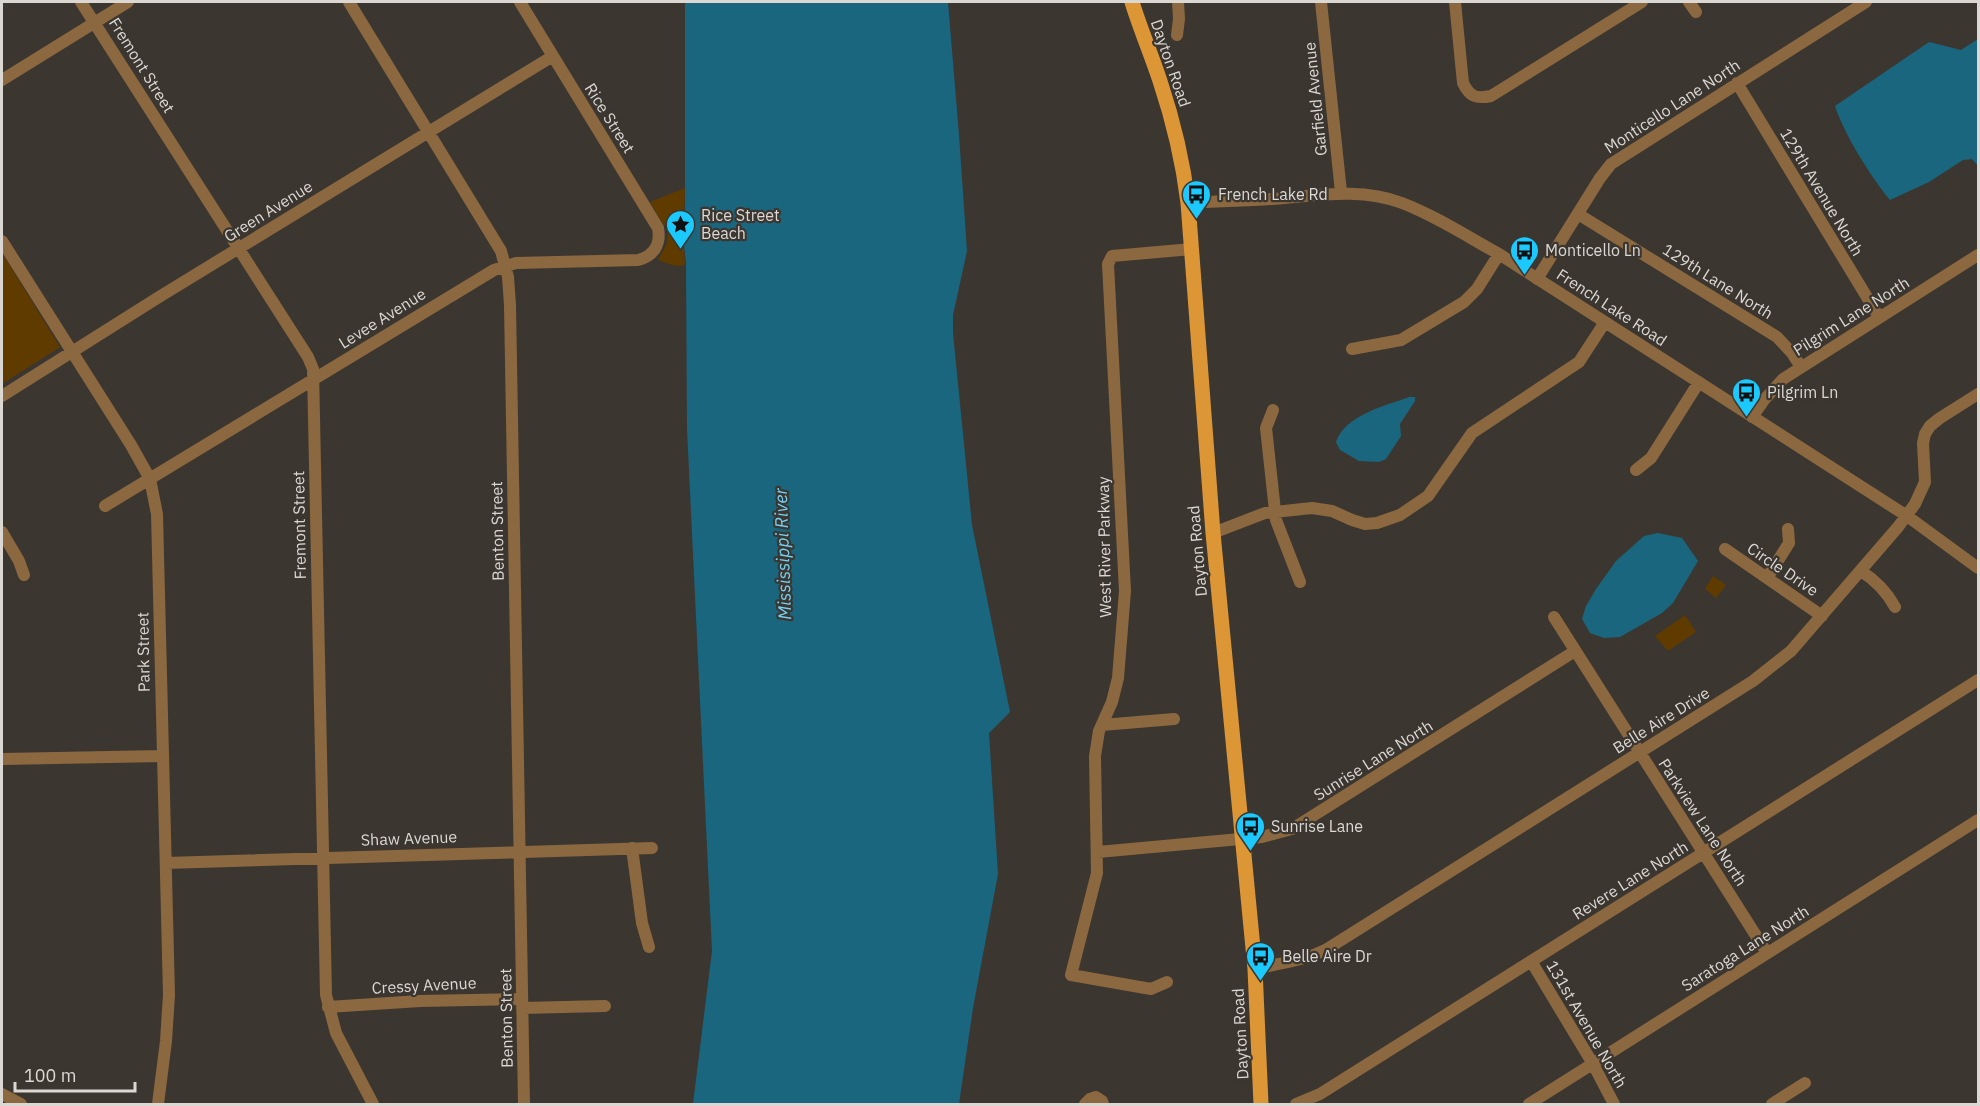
<svg xmlns="http://www.w3.org/2000/svg" width="1980" height="1106" viewBox="0 0 1980 1106" font-family="'IBM Plex Sans',sans-serif">
<style>
.green{fill:#603b00}
.water{fill:#1a667f}
.lines{fill:none;stroke-linecap:round;stroke-linejoin:round}
.minor{stroke:#8b683f;stroke-width:12}
.major{stroke:#dd9636;stroke-width:15}
.labels{text-anchor:middle;stroke-width:4.5;stroke-linejoin:round;paint-order:stroke}
.street-label{font-size:16px;fill:#dbd8d4;stroke:#3c3630}
.poi-label{font-size:16px;fill:#dbd8d4;stroke:#3c3630;text-anchor:start}
.water-label{font-size:18px;font-style:italic;fill:#72d3f7;stroke:#3c3630}
</style>
<rect width="100%" height="100%" fill="#3c3630"/>
<path class="green" d="M685,188L683,236L685,265C675,267 667,264 658,259C666,247 670,240 667,226L663,224L650,202Z
M2,253L60,347L2,384Z
M1713,576L1726,585L1716,598L1705,589Z
M1685,615L1696,632L1668,651L1655,636Z"/>
<path class="water" d="M685,2H948L959,135L967,251L953,315V333L972,525L1010,712L989,733L998,874L973,1008L959,1104H693L712,951L687,429L686,263L683,236L685,211Z
M1978,39V166L1972,159L1963,160L1929,182L1890,200C1871,177 1844,134 1835,106L1929,42L1961,50Z
M1409,397H1415V401L1400,424L1401,436L1386,459L1379,462L1359,461L1340,450L1336,442C1345,415 1385,406 1409,397Z
M1658,533L1682,538L1698,561L1673,603L1662,613L1620,637L1604,638L1590,633L1582,619L1586,606L1596,589L1616,561L1644,536Z"/>
<g class="lines">
<path class="minor" d="M81,2L308,357L313,369L326,995L336,1033L373,1104
M349,2L501,251L508,277L510,305L524,1104
M1321,2L1341,192
M1455,2L1463,83C1470,97 1476,99 1491,96L1642,2
M1689,2L1696,12
M1177,35L1179,19L1178,2
M2,80L128,2
M1737,83L1879,317
M1188,203C1216,201 1243,201 1271,199C1316,196 1359,187 1402,203C1436,216 1468,237 1499,254L1907,516L1978,568
M1578,214L1777,337L1792,353L1801,367
M2,241L131,445L150,479L157,514L169,995L166,1041L158,1104
M1537,279L1600,178L1611,164L1866,2
M1352,349L1401,340L1464,302L1477,289L1499,254
M2,396L159,297L553,56
M1273,410L1266,428L1276,520L1300,582
M1752,417L1764,400L1783,379L1978,255
M1636,470L1651,458L1699,382
M105,506L494,270L516,263L638,260C654,256 661,244 658,228L520,2
M2,532L19,561L24,575
M1213,533L1265,513L1312,508L1332,511L1352,520L1365,524L1377,523L1400,515L1428,496L1472,433L1579,362L1605,322
M1725,549L1822,616
M1861,571C1875,580 1887,592 1895,607
M1767,578L1789,543L1788,529
M1554,617L1767,953
M1102,725L1174,719
M2,759L162,756
M632,848L642,923L649,947
M1098,852L1262,837L1292,829L1575,651
M166,863L652,848
M1531,961L1593,1064L1614,1104
M1255,969C1280,963 1304,961 1327,949L1753,681L1791,651L1898,527L1915,504L1925,482L1923,443L1925,434L1930,426L1940,418L1978,394
M1167,982L1151,989L1071,975L1097,873L1095,756L1099,731L1112,702L1118,678L1125,591L1108,264L1112,256L1192,249
M328,1007L420,1001L522,999
M522,1008L605,1006
M2,1094L21,1104
M1085,1104L1090,1099L1096,1097L1102,1101L1103,1104
M1296,1104L1320,1094L1978,680
M1529,1104L1978,820
M1772,1104L1805,1083"/>
<path class="major" d="M1132,2C1140,28 1151,54 1160,81C1173,120 1183,162 1188,203L1213,533L1255,969L1261,1104"/>
</g>
<defs>
<symbol id="bus-pin" viewBox="-11 -11 22 30"><path d="M0 17L-7.5 6A9.5 9.5 0 1 1 7.5 6Z" fill="#1cc9fc" stroke="#3c3630"/><path d="M-5-6H5V4H4V6H2V4H-2V6H-4V4H-5ZM-3.5-4V0h7V-4ZM-3.5 1.2v1.5H-2V1.2ZM2 1.2v1.5H3.5V1.2Z" fill="#111"/></symbol>
<symbol id="sight-pin" viewBox="-11 -11 22 30"><path d="M0 17L-7.5 6A9.5 9.5 0 1 1 7.5 6Z" fill="#1cc9fc" stroke="#3c3630"/><path d="M0-6L1.8-2.2L6-1.7L2.9 1.2L3.7 5.4L0 3.3L-3.7 5.4L-2.9 1.2L-6-1.7L-1.8-2.2Z" fill="#111"/></symbol>
</defs>
<g fill-rule="evenodd">
<use href="#bus-pin" x="1180" y="178" width="33" height="45"/>
<use href="#sight-pin" x="664" y="208" width="33" height="45"/>
<use href="#bus-pin" x="1508" y="234" width="33" height="45"/>
<use href="#bus-pin" x="1730" y="376" width="33" height="45"/>
<use href="#bus-pin" x="1234" y="810" width="33" height="45"/>
<use href="#bus-pin" x="1244" y="940" width="33" height="45"/>
</g>
<g class="labels">
<g class="street-label">
<text transform="translate(1171 63) rotate(71)" y="6">Dayton Road</text>
<text transform="translate(142 65) rotate(58)" y="6">Fremont Street</text>
<text transform="translate(1315 99) rotate(-96)" y="6">Garfield Avenue</text>
<text transform="translate(1672 106) rotate(-33)" y="6">Monticello Lane North</text>
<text transform="translate(610 118) rotate(58)" y="6">Rice Street</text>
<text transform="translate(1822 192) rotate(59)" y="6">129th Avenue North</text>
<text transform="translate(268 211) rotate(-32)" y="6">Green Avenue</text>
<text transform="translate(1718 281) rotate(32)" y="6">129th Lane North</text>
<text transform="translate(1612 307) rotate(33)" y="6">French Lake Road</text>
<text transform="translate(1851 316) rotate(-32)" y="6">Pilgrim Lane North</text>
<text transform="translate(382 318) rotate(-32)" y="6">Levee Avenue</text>
<text transform="translate(299 525) rotate(-91)" y="6">Fremont Street</text>
<text transform="translate(497 531) rotate(-91)" y="6">Benton Street</text>
<text transform="translate(1104 547) rotate(-91)" y="6">West River Parkway</text>
<text transform="translate(1197 551) rotate(-95)" y="6">Dayton Road</text>
<text transform="translate(1783 569) rotate(34)" y="6">Circle Drive</text>
<text transform="translate(143 652) rotate(-91)" y="6">Park Street</text>
<text transform="translate(1661 720) rotate(-32)" y="6">Belle Aire Drive</text>
<text transform="translate(1373 760) rotate(-32)" y="6">Sunrise Lane North</text>
<text transform="translate(1703 822) rotate(57)" y="6">Parkview Lane North</text>
<text transform="translate(409 838) rotate(-2)" y="6">Shaw Avenue</text>
<text transform="translate(1630 880) rotate(-32)" y="6">Revere Lane North</text>
<text transform="translate(1745 948) rotate(-32)" y="6">Saratoga Lane North</text>
<text transform="translate(424 985) rotate(-3)" y="6">Cressy Avenue</text>
<text transform="translate(506 1018) rotate(-91)" y="6">Benton Street</text>
<text transform="translate(1587 1024) rotate(60)" y="6">131st Avenue North</text>
<text transform="translate(1240 1034) rotate(-93)" y="6">Dayton Road</text>
</g>
<g class="poi-label">
<text x="1218" y="200">French Lake Rd</text>
<text x="701" y="221">Rice Street<tspan x="701" dy="18">Beach</tspan></text>
<text x="1545" y="256">Monticello Ln</text>
<text x="1767" y="398">Pilgrim Ln</text>
<text x="1271" y="832">Sunrise Lane</text>
<text x="1282" y="962">Belle Aire Dr</text>
</g>
<g class="water-label">
<text transform="translate(783 554) rotate(-92)" y="6">Mississippi River</text>
</g>
</g>
<rect width="1980" height="1106" fill="none" stroke="#dbd8d4" stroke-width="6"/>
<path d="M15 1082v9h120v-9" fill="none" stroke="#dbd8d4" stroke-width="3"/>
<text x="24" y="1082" font-size="18" fill="#dbd8d4" stroke="#3c3630" stroke-width="4.5" paint-order="stroke">100 m</text>
</svg>
